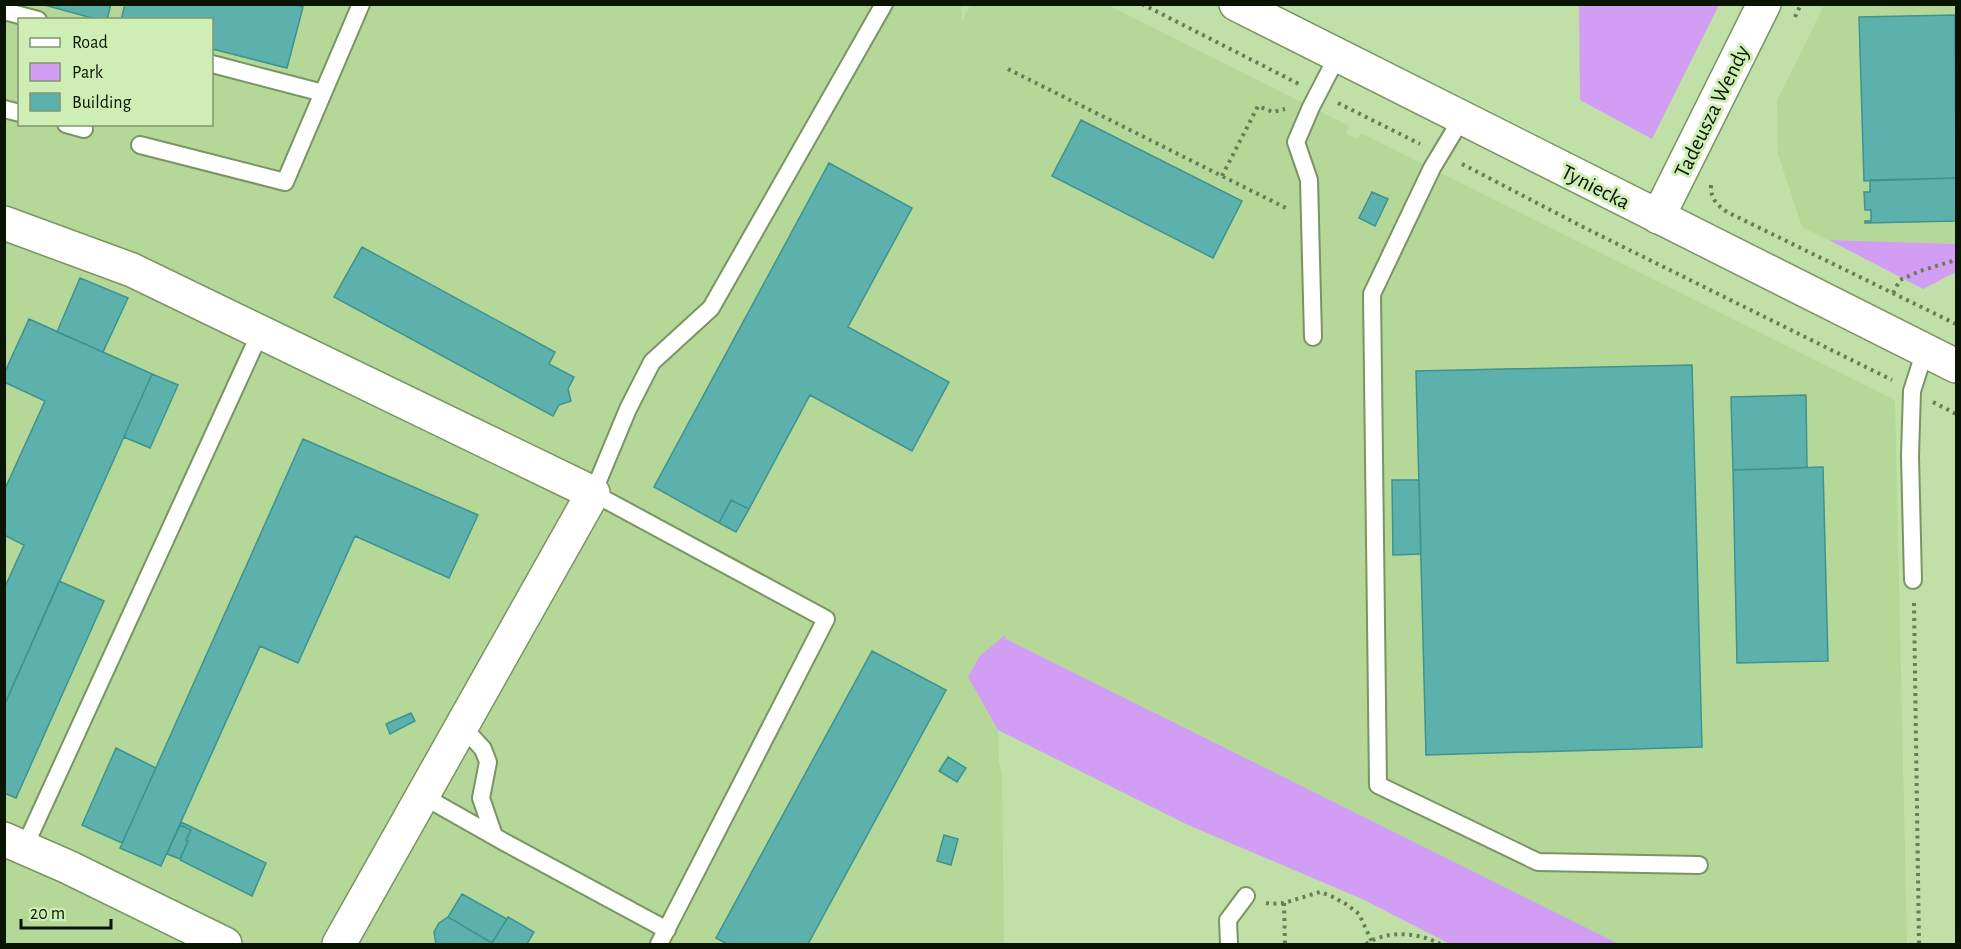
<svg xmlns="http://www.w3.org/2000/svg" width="1961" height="949" viewBox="0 0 1961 949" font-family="'Alegreya Sans',sans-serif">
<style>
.built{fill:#b5d798;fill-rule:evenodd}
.green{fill:#d29ef4}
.building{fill:#5db1ad;stroke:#3d938f;stroke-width:1.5}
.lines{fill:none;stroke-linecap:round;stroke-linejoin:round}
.lane-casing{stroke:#799561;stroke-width:20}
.street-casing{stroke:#799561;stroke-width:36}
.path{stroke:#697e58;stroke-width:4;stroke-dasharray:3 4.5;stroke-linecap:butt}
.lane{stroke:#fff;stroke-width:16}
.street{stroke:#fff;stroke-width:33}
.labels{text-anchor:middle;stroke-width:6;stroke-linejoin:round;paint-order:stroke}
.street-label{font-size:22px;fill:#0a1402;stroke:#ceeeb5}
</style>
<rect width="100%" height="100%" fill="#c1e0a8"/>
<path class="built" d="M961,4L962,21L970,5H1108L1349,126L1346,134L1358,139L1361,133L1895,400L1907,944H1619L1005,639V635L968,677L998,730L999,763L1002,774L1004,944H5V5ZM20,20H212V124H20Z
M1824,5H1956V244L1828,240L1802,227L1778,154L1777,101Z"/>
<path class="green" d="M1579,5H1719L1652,139L1580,100Z
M1829,240L1956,244V272L1923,289Z
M1005,635L1006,639L1619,944H1450L1362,899L1188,825L998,730L968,677L979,657Z"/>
<path class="building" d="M41,4H111L107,20H99Z
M125,4H293L303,7L287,68L212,49V20H121Z
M1955,15L1956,178L1864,181L1859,17Z
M1081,120L1242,201L1213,258L1052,176Z
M829,163L912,208L848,327L949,382L912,451L810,395L749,509L731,500L719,523L654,487Z
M1956,178V221L1865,223V221H1871V210H1865L1864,192H1870V180Z
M1372,192L1388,199L1375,226L1359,218Z
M362,247L555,352L549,364L574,377L568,389L571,401L559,405L553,416L334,297Z
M80,278L128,298L103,352L57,332Z
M29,319L152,374L4,706V589L24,545L4,535V491L45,401L4,382V374Z
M1692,365L1702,747L1426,755L1416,371Z
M152,374L178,385L150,448L124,437Z
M1806,395L1807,468L1733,470L1731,397Z
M303,439L478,515L449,578L355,536L298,663L260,646L161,866L120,848Z
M1823,467L1828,661L1737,663L1733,470Z
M1392,480H1419L1421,554L1393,555Z
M731,500L749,509L736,532L719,523Z
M59,581L104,601L16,798L4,793V706Z
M872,651L946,690L808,944H727L716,938Z
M411,713L415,721L390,734L386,724Z
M116,748L156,768L122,843L82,825Z
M948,757L966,768L957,782L939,771Z
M181,822L266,863L252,896L180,860L188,841L186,840L191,830L180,825Z
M180,825L191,830L186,840L188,841L180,859L167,854Z
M944,835L958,839L951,865L937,861Z
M462,894L507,919L492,943L448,917Z
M448,917L492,943L491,944H436L434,932L439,923Z
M508,917L534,932L527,944H491Z"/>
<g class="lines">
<defs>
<path id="lane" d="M4,11L38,20
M212,64L323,93
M4,109L20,113
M1462,118L1432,168L1372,294L1378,785L1538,862L1699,865
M66,124L84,129
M140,145L285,182L361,4
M1313,337L1309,180L1296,142L1311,107L1338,55
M1913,580L1910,456L1912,391L1920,366L1927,352
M462,726L483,749L488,762L481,798L494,836
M423,796L506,843L667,930
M24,848L260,333
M659,944L826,619L593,493L628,409L652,362L711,308L884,4
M1229,944L1228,920L1246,896"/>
<path id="street" d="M1236,4L1956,366
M1658,217L1764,4
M4,223L132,270L593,493L339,944
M4,839L68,867L225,944"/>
</defs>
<use href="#lane" class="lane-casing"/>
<use href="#street" class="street-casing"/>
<path class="path" d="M1142,4L1299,84
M1795,17L1801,4
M1008,69L1286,208
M1338,103L1420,144
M1462,164L1585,228L1892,380
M1222,176L1258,106L1273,112L1285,109
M1711,185C1710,198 1717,205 1727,212L1956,324
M1893,293L1900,280L1920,271L1956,260
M1933,402L1956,414
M1914,603L1919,944
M1266,903L1271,904L1284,903L1320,892L1331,896L1346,904L1359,914L1373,944
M1284,903L1285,944
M1366,944C1387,930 1418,932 1440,944"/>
<use href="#lane" class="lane"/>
<use href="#street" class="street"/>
</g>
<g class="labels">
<g class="street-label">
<text transform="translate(1711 111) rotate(-64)" y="8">Tadeusza Wendy</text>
<text transform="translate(1596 186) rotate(27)" y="8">Tyniecka</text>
</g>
</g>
<rect width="1961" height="949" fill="none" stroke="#0a1402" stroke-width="12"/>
<rect x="18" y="18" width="195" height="108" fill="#ceeeb5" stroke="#80976d" stroke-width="1.5"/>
<rect x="30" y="38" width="30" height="9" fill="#ffffff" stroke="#80976d" stroke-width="1.5"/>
<text x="72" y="48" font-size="18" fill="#0a1402">Road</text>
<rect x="30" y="63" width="30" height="18" fill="#d29ef4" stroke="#80976d" stroke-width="1.5"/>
<text x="72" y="78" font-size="18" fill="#0a1402">Park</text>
<rect x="30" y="93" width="30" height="18" fill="#5db1ad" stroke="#80976d" stroke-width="1.5"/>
<text x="72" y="108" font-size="18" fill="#0a1402">Building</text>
<path d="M21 919v9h90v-9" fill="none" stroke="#0a1402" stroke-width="3"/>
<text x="30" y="919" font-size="18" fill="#0a1402" stroke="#ceeeb5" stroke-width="4.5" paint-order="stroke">20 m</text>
</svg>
